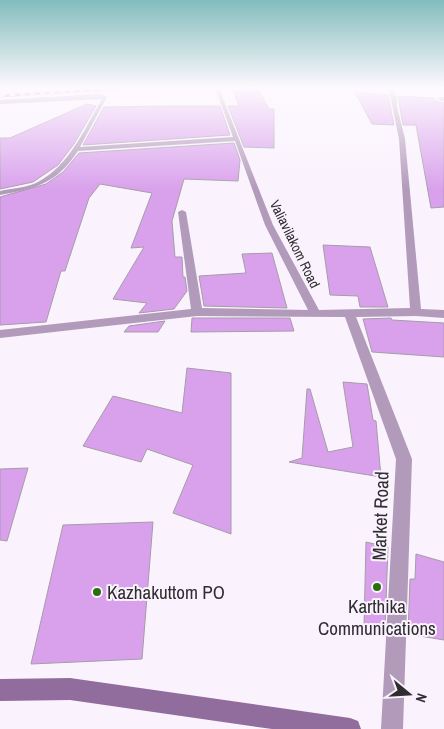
<svg xmlns="http://www.w3.org/2000/svg" width="444" height="729" viewBox="0 0 444 729" font-family="'Archivo Narrow',sans-serif">
<style>
.building{fill:#d9a1ec;stroke:#a49da6}
.lines{fill:none;stroke-linecap:round;stroke-linejoin:round}
.street{fill:#b29aba;fill-rule:evenodd}
.secondary{fill:#906d9c;fill-rule:evenodd}
.rail-casing{stroke:#646166;stroke-width:2.5}
.rail{stroke:#faf2fd;stroke-width:2;stroke-dasharray:5;stroke-linecap:butt}
.poi-dot{fill:#2a6f0c;stroke:#faf2fd;stroke-width:2}
.labels{text-anchor:middle;stroke-width:4;stroke-linejoin:round;paint-order:stroke}
.far-street-label{font-size:14px;fill:#2f2d30;stroke:#faf2fd}
.near-street-label{font-size:19px;fill:#2f2d30;stroke:#faf2fd}
.near-poi-label{font-size:19px;fill:#2f2d30;stroke:#faf2fd;text-anchor:start}
</style>
<rect width="100%" height="100%" fill="#faf2fd"/>
<path class="building" d="M233,91H259L269,109H274V148L244,147L228,106H239Z
M355,92L388,95L394,125L372,124Z
M398,96L433,98L435,101L444,103V207L431,208L416,125H403Z
M87,104L96,106L74,144L58,165L33,182L0,189V138H10Z
M169,106H220L230,135L83,145L104,107Z
M234,143L240,160L238,181L184,179L172,221L175,257H182L183,277H185L187,291L174,309L139,313L147,303L113,299L144,247L131,248L152,193L100,184L89,198L65,271H61L46,322L0,325V197L46,184L63,172L79,153Z
M323,245L370,247L388,307H360L358,296L330,295Z
M272,253L287,308L204,306L199,276L246,273L242,254Z
M192,318H290L294,331L191,332Z
M391,318L392,320L444,323V357L372,352L363,319Z
M165,321L158,332H124L129,326Z
M187,368L231,373V534L173,513L193,465L147,449L141,462L83,446L113,396L182,413Z
M343,382L367,384L373,420L376,421L381,477L289,462L302,458L307,389H310L328,452L353,447Z
M28,468L7,541L0,540V469Z
M153,522L142,659L31,664L63,525Z
M366,542L388,547L385,630L364,626Z
M416,554L444,562V640L408,634L410,579H415Z"/>
<g class="lines">
<path class="street" d="M216,90L220,91L273,225L319,310L410,308L399,139L389,90H393L397,98V107L405,139L421,309L444,310V318L416,316L356,317L412,459L403,729H381L396,459L345,317L197,316L0,338V330L191,309L178,212L182,210L186,212L202,308L308,310L265,225L235,141L78,151C56,184 37,188 0,195V191C12,188 27,188 38,182C70,165 85,128 102,99L0,104V100L99,94L107,97L80,147L233,137Z
M444,97V101L435,99Z"/>
<path class="secondary" d="M70,678L350,718L358,721L361,729H272L70,700L0,701V679Z"/>
<defs>
<path id="rail" d="M0,96L127,88"/>
</defs>
<use href="#rail" class="rail-casing"/>
<use href="#rail" class="rail"/>
</g>
<linearGradient id="sky" x2="0" y2="1"><stop stop-color="#83bcbd"/><stop offset="0.46" stop-color="#fdf9fe"/><stop offset="1" stop-color="#fdf9fe" stop-opacity="0"/></linearGradient>
<rect width="444" height="190" fill="url(#sky)"/>
<g class="poi-dot">
<circle cx="377" cy="587" r="5"/>
<circle cx="97" cy="592" r="5"/>
</g>
<g class="labels">
<g class="far-street-label">
<text transform="translate(295 244) rotate(64)" y="5">Valiavilakom Road</text>
</g>
<g class="near-street-label">
<text transform="translate(380 516) rotate(-88)" y="7">Market Road</text>
</g>
<g class="near-poi-label">
<text x="107" y="599">Kazhakuttom PO</text>
<text x="377" y="613" text-anchor="middle">Karthika<tspan x="377" dy="22">Communications</tspan></text>
</g>
</g>
<g transform="translate(409 694) rotate(108)" stroke="#faf2fd" stroke-width="4" paint-order="stroke">
<path d="M0-4L9 19L0 12L-9 19Z" fill="#2f2d30"/>
<text y="-8" font-size="14" font-weight="bold" text-anchor="middle" fill="#2f2d30">N</text>
</g>
</svg>
